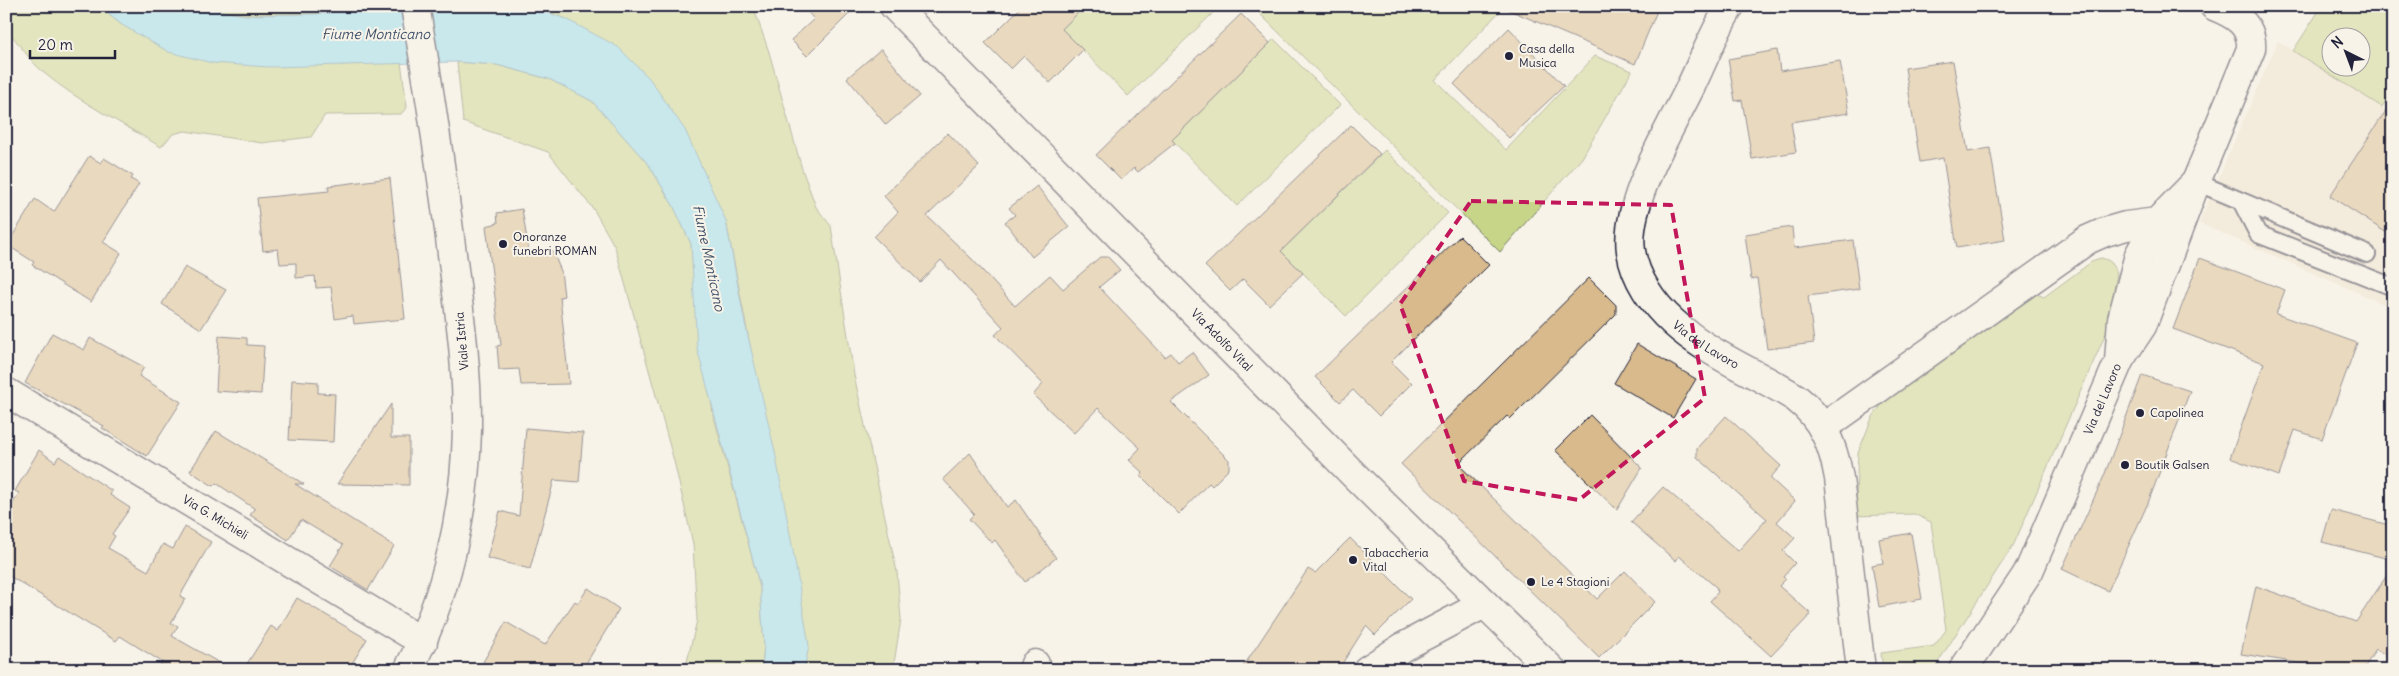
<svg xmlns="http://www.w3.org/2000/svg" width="2399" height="676" viewBox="0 0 2399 676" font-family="Delius,sans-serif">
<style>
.built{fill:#eee2cc}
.green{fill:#c7d589;stroke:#747c62;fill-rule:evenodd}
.water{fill:#91dbf2;stroke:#6591a9}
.building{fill:#d8ba8c;stroke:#22223b}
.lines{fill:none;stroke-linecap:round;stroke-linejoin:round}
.lane-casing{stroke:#22223b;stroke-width:20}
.street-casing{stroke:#22223b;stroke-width:31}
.secondary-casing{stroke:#22223b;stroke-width:31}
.lane{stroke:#f7f3e8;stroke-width:16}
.street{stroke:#f7f3e8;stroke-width:28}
.secondary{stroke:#f7f3e8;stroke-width:28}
.marked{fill:none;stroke:#c2185b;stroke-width:4;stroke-dasharray:10 6;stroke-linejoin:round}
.poi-dot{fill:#22223b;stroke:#f7f3e8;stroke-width:2}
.labels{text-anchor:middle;stroke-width:4;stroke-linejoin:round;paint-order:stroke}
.poi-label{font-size:12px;fill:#22223b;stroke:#f7f3e8;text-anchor:start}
.street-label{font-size:12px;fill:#22223b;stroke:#f7f3e8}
.water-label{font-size:14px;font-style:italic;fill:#3e5069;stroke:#f7f3e8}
</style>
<rect width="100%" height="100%" fill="#f7f3e8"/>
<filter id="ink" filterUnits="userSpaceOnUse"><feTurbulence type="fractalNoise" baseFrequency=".02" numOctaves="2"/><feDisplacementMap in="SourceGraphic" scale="10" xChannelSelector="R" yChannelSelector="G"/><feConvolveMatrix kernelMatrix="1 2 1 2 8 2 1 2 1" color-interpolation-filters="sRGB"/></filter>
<g filter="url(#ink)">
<path class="built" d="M2278,41L2393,114V308L2199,223Z"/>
<path class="green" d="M6,6H98L122,25L341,65L401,62L407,107L401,114L325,115L311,137L262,143L185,131L173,134L161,147C122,123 79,102 44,73C28,59 20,44 6,29Z
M194,6H393V7L315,14L245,15Z
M496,6H753L769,52L802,169L816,207L831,226L854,375L897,572L901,619L893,670H804L808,646L726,221L566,19L538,9Z
M1085,6H1220L1128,96L1062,29Z
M1252,6H1490L1500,11L1435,80L1506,150L1595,56L1632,71L1582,158L1500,252Z
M2322,6H2393V90L2382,107L2293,51ZM2332,38H2362V68H2332Z
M1274,39L1340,105L1237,206L1172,140Z
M457,62L497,65L549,79L592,101L649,165L674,207L691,244L695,295L713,413L760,587L764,645L762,670H685L697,620L693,544L674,461L615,247L594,210L548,152L463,122Z
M1385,150L1448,213L1346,316L1281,251Z
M2101,258C2111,260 2114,264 2117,274L2106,333L2014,544L1933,670H1883L1881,653L1934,646L1946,630L1931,522L1914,514L1855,516L1858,453L1872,418L1883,403L1914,377L2037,294L2044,297L2094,260Z"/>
<path class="water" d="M98,6H194L245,15L315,14L402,6H496L538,9L566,19L618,47L649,78L685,130L726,221L744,319L775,452L797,573L809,646L804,670H762L764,645L760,587L697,348L691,244L674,207L649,165L592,101L549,79L497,65L456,62L269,67L212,63L169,52L122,25Z"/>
<path class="building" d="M802,6H857L807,56L791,40L814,19Z
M1022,6H1085L1062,29L1083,50L1050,83L1024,56L1011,69L985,43Z
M1500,6H1659L1635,64Z
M1241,14L1270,43L1172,140L1175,143L1138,172L1134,168L1121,180L1096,155Z
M1509,28L1564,86L1509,138L1454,84Z
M881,49L920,96L886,125L847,78Z
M1777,50L1780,71L1840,61L1849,113L1791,122L1796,152L1752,159L1742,100L1735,101L1728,59Z
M1953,61L1968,152L1990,148L2005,240L1957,248L1943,158L1920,162L1905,68Z
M2393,100V237L2330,196Z
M1351,125L1380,154L1281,251L1303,273L1269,305L1243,279L1230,291L1205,266Z
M948,133L979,166L927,216L972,259L1015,306L1050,275L1063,289L1100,257H1108L1120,270L1099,287L1165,357L1171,353L1178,362L1192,352L1209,375L1171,402L1229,460V469L1212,486L1209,483L1179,514L1140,475L1143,473L1129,460L1140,448L1098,408L1074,433L1033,395L1043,384L995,335L1003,327L941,260L920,282L874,237L898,212L884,196Z
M89,156L101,163L104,158L133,176L131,179L139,184L103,242L121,253L91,302L32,265L34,262L7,245L35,199L54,212Z
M390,178L405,319L354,324L353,316L335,319L331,287L316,288L315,276L296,278V263L280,264L278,249L263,251L257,198L329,191L328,186Z
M1037,186L1069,227L1032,257L1005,222L1015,215L1009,208Z
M522,209L529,252L552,250L561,271L564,296L560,297L569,384L521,385L519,369L499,370L497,346L501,345L486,226L498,223L497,213Z
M1792,227L1794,248L1853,240L1859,289L1808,296L1814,343L1767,349L1757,278L1751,279L1745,234Z
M1460,236L1489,265L1391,362L1412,383L1379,416L1353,390L1340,402L1315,377Z
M2200,258L2285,290L2276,314L2357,343L2322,439L2295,430L2279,476L2230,458L2264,363L2173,329Z
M185,267L226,290L201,329L162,304Z
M1589,278L1616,305V314L1510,419L1507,416L1458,464L1597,599L1625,571L1655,602L1599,658L1401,464Z
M52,333L84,350L90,338L144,367L139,376L181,402L147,456L102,428L104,426L25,383Z
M219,336L247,338V345L264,346L261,394L216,391Z
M1637,344L1696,379L1673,418L1614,383Z
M2142,375L2190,391L2148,503L2108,591L2062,569L2104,476Z
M292,380L318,382V393L335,394L333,442L289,440Z
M391,404V438H409V485L337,484Z
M1590,415L1642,468L1617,510L1555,450Z
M1726,416L1781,466L1770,478L1795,501L1777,522L1795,538L1783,551L1795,563L1783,577L1786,579L1779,586L1811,614L1771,656L1710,601L1718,592L1716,587L1679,556L1676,561L1631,522L1663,487L1738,551L1767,519L1697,457V448Z
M526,428L583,433L579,482L554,480L530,569L487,558L500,511L519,516Z
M216,431L304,484H295L394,546L368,590L330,566L343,545L301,520L288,540L250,515L255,509L216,483L213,486L190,471Z
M39,450L55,462L59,456L112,491L110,495L130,508L112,534L115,536L108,548L148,571L163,544L173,549L185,527L211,542L180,596L185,599L171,623L178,626L172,636L232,670H157L162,662L120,636L116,641L6,574V515L19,493L15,491Z
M970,453L1007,507L1016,500L1056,558L1025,582L995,540L992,543L969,519L974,514L943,479Z
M2331,510L2393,526V560L2322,542Z
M1911,533L1922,599L1879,607L1872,565L1883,563L1879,539Z
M1350,538L1411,599L1375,635L1366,626L1338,670H1241L1308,569L1315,573Z
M2393,566V660L2376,649L2363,670H2326L2306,664L2241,654L2256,586L2356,622Z
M588,588L619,609L582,670H495L483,662L506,622L545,645L575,601L578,603Z
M297,598L367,639L348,670H243L271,626L278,631Z"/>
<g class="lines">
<defs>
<path id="lane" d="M2196,182L2367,254
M2242,203L2258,234L2393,287"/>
<g id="street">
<path id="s1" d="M1730,6C1714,32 1703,61 1690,88C1669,131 1624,204 1631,251C1635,278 1653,304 1673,322C1709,355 1755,372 1796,398C1823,419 1833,445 1839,478L1861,670"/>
<path d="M2120,359L2142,326L2196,182L2251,49C2253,24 2234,14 2214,6"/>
<path id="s2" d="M6,392L423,642"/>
<path d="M1824,427L2087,240L2105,232L2126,226L2157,222L2196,182"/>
<path d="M1033,670L1035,664"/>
<path d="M1367,670L1403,647L1484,604"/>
<path id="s3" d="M1963,670L2029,571L2119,361L2122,319L2139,255L2157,222"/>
</g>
<g id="secondary">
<path id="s4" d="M894,6L1354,475L1552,670"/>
<path d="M408,670C447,597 465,511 467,430C468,363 457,296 449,230C439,155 428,81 415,6"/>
</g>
</defs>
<use href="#lane" class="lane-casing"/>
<use href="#street" class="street-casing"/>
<use href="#secondary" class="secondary-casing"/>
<use href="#lane" class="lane"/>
<use href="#street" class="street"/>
<use href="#secondary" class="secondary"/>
</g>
</g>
<path d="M0 0H2399V676H0ZM1471,201L1671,205L1705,398L1579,500L1464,481L1400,304Z" fill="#f7f3e8" fill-opacity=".55" fill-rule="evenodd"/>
<path class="marked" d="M1471,201L1671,205L1705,398L1579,500L1464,481L1400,304Z"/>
<g class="poi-dot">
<circle cx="1509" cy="56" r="5"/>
<circle cx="503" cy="244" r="5"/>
<circle cx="2140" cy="413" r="5"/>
<circle cx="2125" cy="465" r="5"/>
<circle cx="1353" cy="560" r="5"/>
<circle cx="1531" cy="582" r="5"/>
</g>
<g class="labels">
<g class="poi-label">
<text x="1519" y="53">Casa della<tspan x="1519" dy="14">Musica</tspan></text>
<text x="513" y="241">Onoranze<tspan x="513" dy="14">funebri ROMAN</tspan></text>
<text x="2150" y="417">Capolinea</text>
<text x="2135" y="469">Boutik Galsen</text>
<text x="1363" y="557">Tabaccheria<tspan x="1363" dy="14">Vital</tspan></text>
<text x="1541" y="586">Le 4 Stagioni</text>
</g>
<g class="street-label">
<text dy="4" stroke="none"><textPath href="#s4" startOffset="468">Via Adolfo Vital</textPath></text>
<text transform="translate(462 341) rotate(-95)" y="4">Viale Istria</text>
<text dy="4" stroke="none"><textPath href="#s1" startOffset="391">Via del Lavoro</textPath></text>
<text dy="4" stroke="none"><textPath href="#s3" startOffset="306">Via del Lavoro</textPath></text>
<text dy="4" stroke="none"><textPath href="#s2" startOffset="244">Via G. Michieli</textPath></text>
</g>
<g class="water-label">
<text x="376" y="39">Fiume Monticano</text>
<text transform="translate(709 258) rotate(78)" y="5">Fiume Monticano</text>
</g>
</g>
<rect width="2399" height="676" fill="none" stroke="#f7f3e8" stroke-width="25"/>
<rect x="12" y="12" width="2374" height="651" fill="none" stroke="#22223b" stroke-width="2" filter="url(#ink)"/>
<g transform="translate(2346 52) rotate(318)"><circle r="24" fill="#f7f3e8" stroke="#a29fa3"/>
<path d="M0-4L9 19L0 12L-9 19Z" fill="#22223b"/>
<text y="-8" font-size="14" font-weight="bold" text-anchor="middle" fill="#22223b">N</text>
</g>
<path d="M30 50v8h85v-8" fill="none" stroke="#22223b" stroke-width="2.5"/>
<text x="38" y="50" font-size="15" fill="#22223b" stroke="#f7f3e8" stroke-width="4" paint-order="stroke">20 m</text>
</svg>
